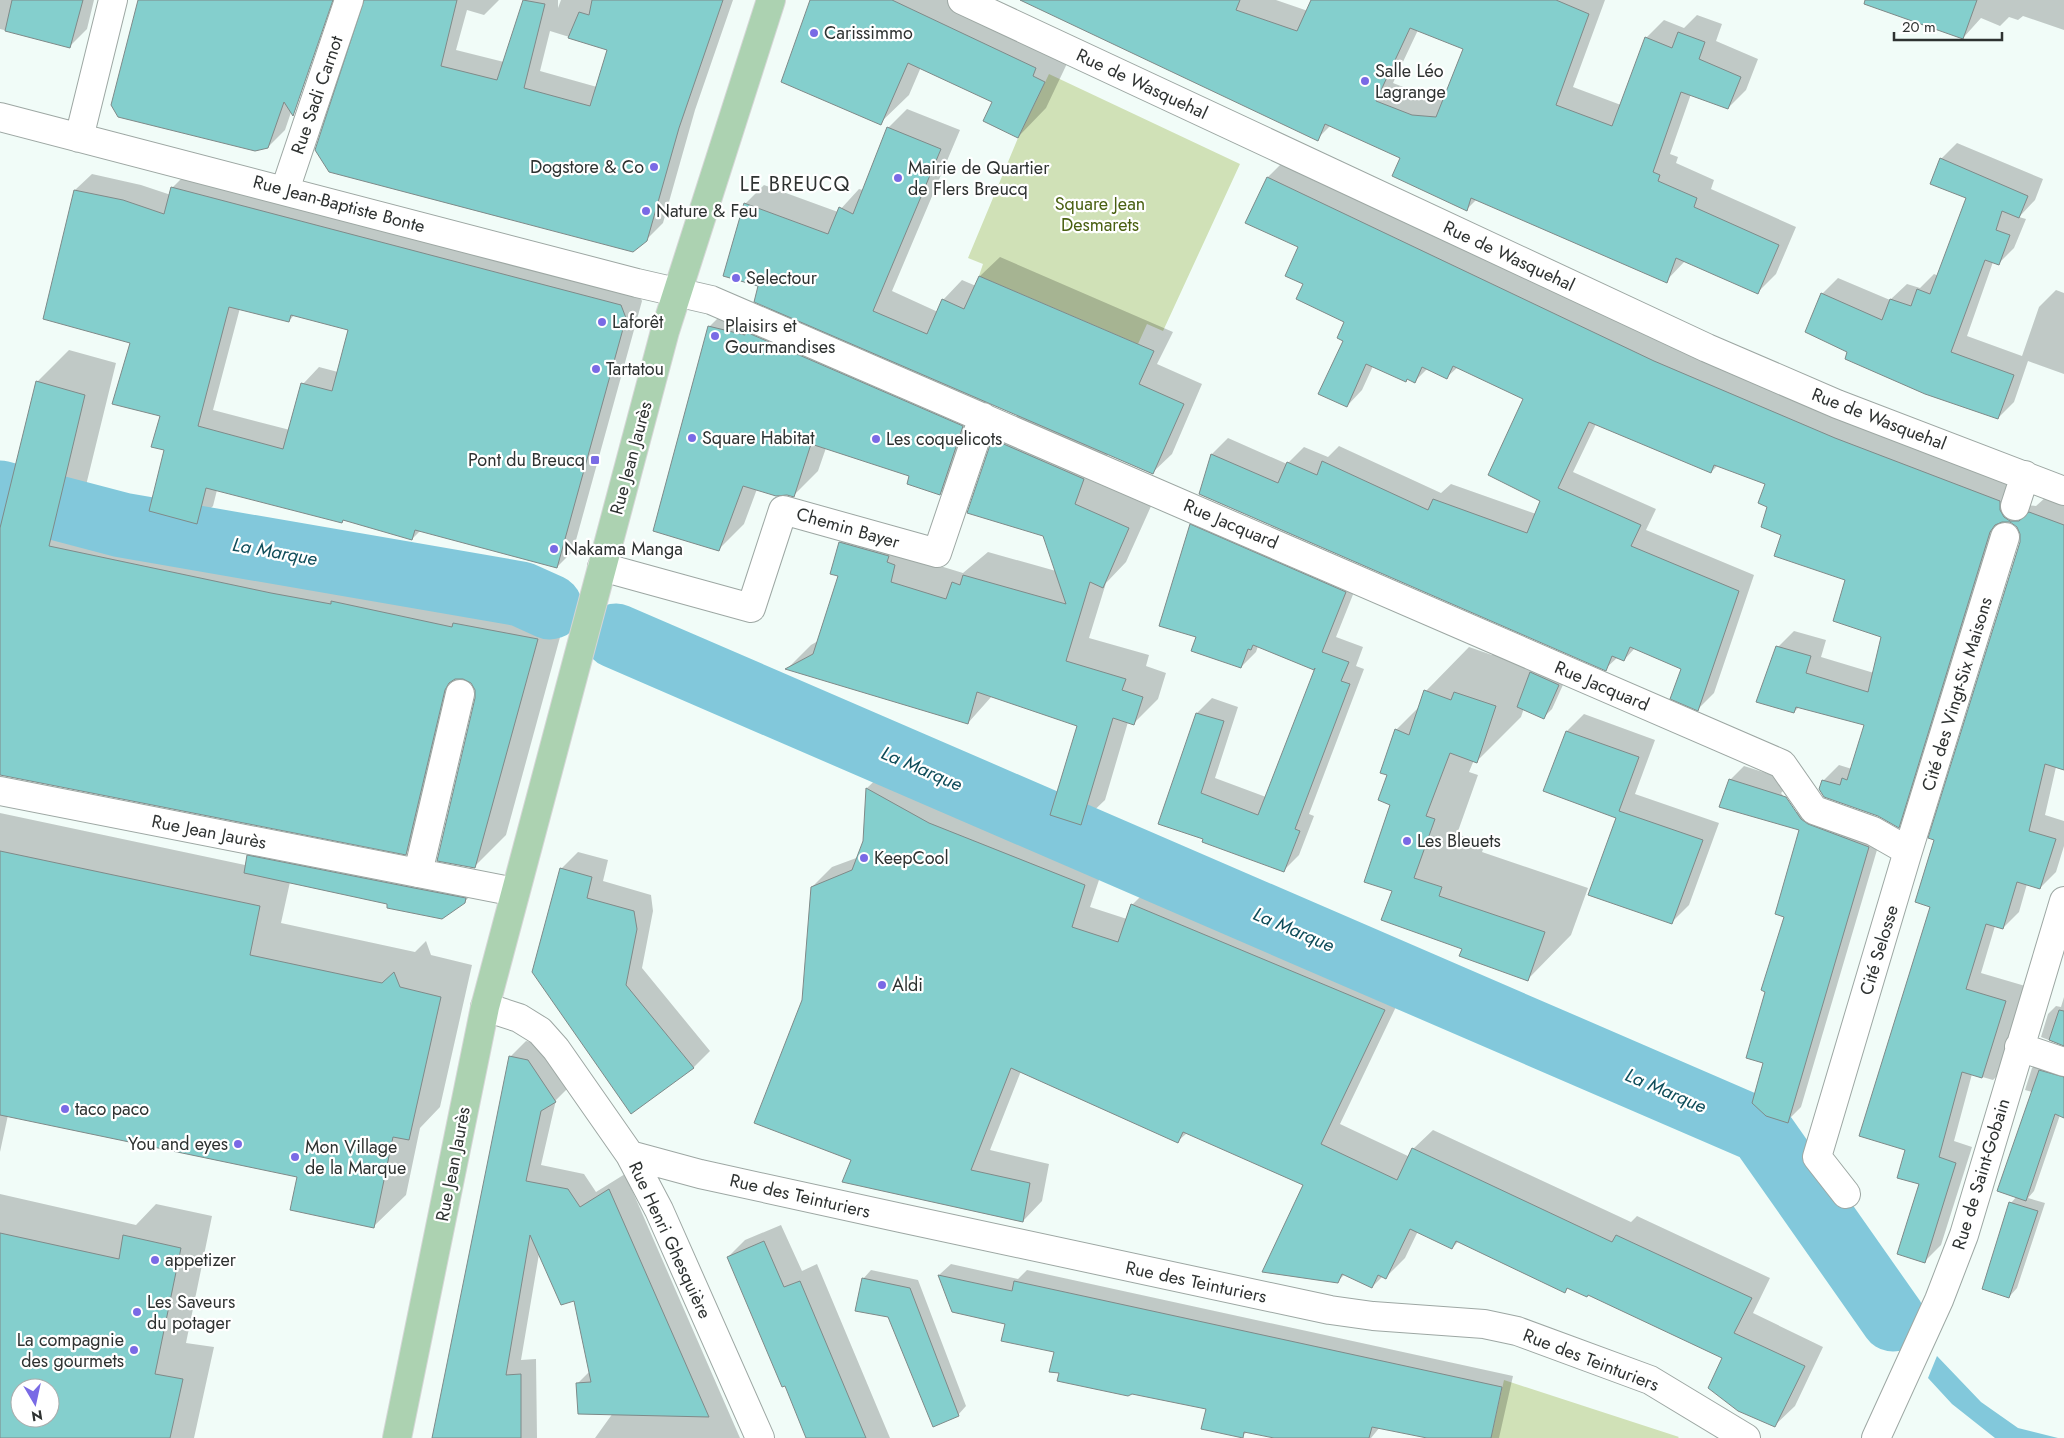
<svg xmlns="http://www.w3.org/2000/svg" width="2064" height="1438" viewBox="0 0 2064 1438" font-family="Jost,sans-serif">
<style>
.green{fill:#d0e1b7}
.water{fill:#82c8db}
.shadow{fill:#0003;fill-rule:evenodd}
.lines{fill:none;stroke-linecap:round;stroke-linejoin:round}
.river{stroke:#82c8db;stroke-width:65}
.building{fill:#84cfcd;stroke:#7f8a89;fill-rule:evenodd}
.minor-casing{stroke:#9da7a3;stroke-width:30}
.major-casing{stroke:#d5d6d6;stroke-width:30}
.minor{stroke:#fff;stroke-width:28}
.major{stroke:#acd2b1;stroke-width:28}
.poi-dot{fill:#796ae5;stroke:#fff;stroke-width:2}
.labels{text-anchor:middle;stroke-width:4.5;stroke-linejoin:round;paint-order:stroke}
.poi-label{font-size:18px;fill:#2e3231;stroke:#fff;text-anchor:start}
.street-label{font-size:18px;fill:#2e3231;stroke:#fff}
.park-label{font-size:18px;fill:#496011;stroke:#fff}
.water-label{font-size:19px;font-style:italic;fill:#0f4d5a;stroke:#fff}
.quarter-label{font-size:20px;letter-spacing:1px;fill:#2e3231;stroke:#fff}
</style>
<rect width="100%" height="100%" fill="#f1fcf8"/>
<path class="green" d="M1049,74L1240,164L1163,331L1147,324L1138,344L979,276L983,264L968,258L1018,138Z
M1504,1380L1679,1437L1678,1438H1491Z"/>
<path class="water" d="M1937,1356L1981,1402L2018,1428L2058,1438H1995L1952,1404L1928,1378Z"/>
<path class="shadow" d="M0,0H94L87,29L70,46L0,29Z
M140,0H329L285,130L268,147Z
M377,0H499L484,15L467,10L456,50L504,62L524,0H558V8L561,0H733L695,110L663,223L646,240L323,161ZM550,31L608,49L597,87L540,71Z
M811,0H979L1072,53L1046,108L1018,137L994,102L921,67L909,95L880,123Z
M1023,0H1276L1308,11L1313,0H1605L1573,87L1621,105L1646,38L1664,20L1684,28L1697,15L1722,24L1716,41L1758,59L1746,90L1728,108L1691,94L1670,154L1678,157L1676,163L1714,180L1711,189L1796,227L1776,274L1758,292L1685,261L1666,281L1477,199L1466,210L1402,157L1331,125L1317,139ZM1418,30L1464,48L1444,99L1431,98L1393,83Z
M1947,0H2064V30L2023,16L2018,20L2009,17L2000,26L1981,18L1963,38Z
M907,109L960,130L892,291L938,312L943,300L962,280L976,286L980,276L1000,257L1173,332L1157,364L1202,384L1172,454L1152,473L1108,453L1098,480L1152,504L1126,562L1106,583L1089,638L1149,655L1146,666L1166,673L1158,699L1134,723L1128,722L1105,800L1081,823L1078,725L992,696L968,723L788,668L811,645L818,641L839,575L841,543L865,519L914,558L963,573L988,552L1056,571L1044,535L969,512L993,439L1018,415L987,401L964,469L940,494L911,475L826,448L818,471L794,495L757,489L744,524L719,549L709,327L734,302L769,311L772,308L759,285L745,204L764,185L838,212L859,189L863,190L888,128Z
M1957,143L2043,179L2035,200L2019,217L2026,219L2014,248L1998,264L1993,262L1967,336L2022,356L2039,307L2056,290L2064,293V374L2028,361L2014,402L1998,418L1849,351L1822,294L1838,278L1890,300L1907,284L1920,288L1934,274L1939,276L1967,197L1941,159Z
M1284,161L2016,485L2026,505L2036,506L2046,497L2064,503V769L2056,767L2045,815L2064,821V846L2056,872L2040,888L2027,884L2019,912L2003,928L1995,926L1981,973L2032,988L2009,1064L1993,1080L1972,1074L1954,1141L1972,1147L1941,1245L1925,1261L1920,1183L1907,1150L1932,906L2021,542V533L2017,525L2004,521L1914,810L1899,826L1823,781L1839,765L1852,769L1865,724L1799,707L1794,712L1778,647L1794,631L1826,640L1821,657L1874,673L1882,636L1847,579L1782,534L1769,506L1767,484L1718,465L1711,472L1596,424L1573,472L1656,509L1646,530L1754,575L1714,693L1698,709L1683,668L1635,648L1624,660L1618,657L1605,669L1200,494L1212,454L1228,438L1287,464L1304,447L1328,457L1339,446L1441,493L1451,484L1536,514L1542,500L1525,398L1458,367L1447,377L1428,368L1415,381L1373,366L1362,390L1347,406L1346,321L1305,284L1299,246L1246,222L1268,177Z
M189,171L637,289L642,301L573,551L557,567L421,530L412,539L344,520L341,522L217,490L213,506L196,523L165,449L161,415L75,190L92,174L141,185L171,195L173,187ZM240,308L289,321L295,314L350,329L338,372L319,367L303,384L290,430L213,410Z
M69,350L116,363L79,514L303,562L362,573L364,571L482,595L486,592L568,608L506,835L474,867L476,698V690L471,680L437,822L406,853L0,773V494L9,496L37,382Z
M1206,510L1360,577L1336,637L1363,647L1356,666L1364,669L1309,814L1314,816L1299,855L1284,870L1205,838L1160,823L1197,713L1212,698L1238,707L1215,778L1266,797L1318,664L1258,646L1256,652L1241,667L1197,636L1191,525Z
M1469,647L1492,655L1499,649L1567,676L1552,709L1544,717L1524,708L1521,717L1477,761L1474,760L1469,772L1478,775L1457,834L1485,844L1482,852L1588,888L1571,935L1528,979L1463,948L1393,890L1392,804L1388,775L1396,730L1421,705L1426,691Z
M1584,714L1655,740L1635,794L1719,823L1689,905L1672,922L1618,817L1567,731Z
M1744,766L1800,784L1815,805L1882,833L1801,1107L1787,1121L1765,1062L1801,830L1730,780ZM1783,791L1798,812H1795L1781,793Z
M887,769L949,804L1104,865L1090,907L1127,919L1132,905L1152,885L1404,990L1340,1124L1410,1157L1413,1149L1433,1130L1631,1222L1637,1216L1770,1278L1753,1313L1823,1347L1795,1406L1775,1425L1724,1357L1589,1294L1569,1287L1565,1292L1459,1241L1452,1248L1418,1231L1405,1258L1386,1277L1383,1276L1372,1287L1345,1274L1337,1282L1304,1184L1187,1133L1178,1141L1021,1071L990,1150L1049,1164L1042,1201L1023,1221L852,1159L803,1001L812,887L832,867L859,857L865,841L867,788Z
M0,813L245,865L248,856L265,839L482,885L464,902L389,903L290,882L281,923L415,952L426,941L431,955L472,965L440,1107L420,1128L406,1195L374,1226L298,1176L8,1115L0,1152Z
M578,852L608,860L603,881L651,895L653,911L642,968L710,1051L694,1067L631,1112L562,868Z
M2064,997V1046L2041,1037L2048,1014L2056,1006L2061,1007Z
M526,1041L544,1045L571,1085L556,1100L541,1165L584,1174L596,1192L625,1174L740,1438H595L613,1413L578,1383L590,1371L574,1299L539,1254L521,1360L536,1359L537,1438H433L510,1057Z
M2040,1060L2064,1066V1116L2060,1115L2034,1191L2028,1198L2045,1203L2017,1288L2009,1297L2011,1203L2017,1196L2032,1092L2025,1090L2032,1068Z
M0,1194L136,1225L156,1204L212,1216L186,1343L214,1347L194,1438H0ZM20,1388H50V1418H20Z
M781,1225L802,1271L817,1264L890,1438H807L786,1385L728,1257L745,1240Z
M951,1264L1018,1279L1027,1270L1513,1376L1499,1438H1435L1380,1427L1371,1438H1282L1247,1432L1242,1436L1207,1408L1060,1372L1055,1351L1006,1323L939,1275Z
M871,1270L918,1280L966,1406L958,1415L863,1279Z"/>
<g class="lines">
<path class="river" d="M0,493L122,525L521,594L550,607
M616,636L1761,1131L1893,1319"/>
</g>
<path class="building" d="M12,0H83L70,48L5,31Z
M138,0H333L293,116L284,102L268,148L255,151L118,117L111,105Z
M364,0H457L441,66L497,80L523,0L545,4L524,88L590,106L607,50L568,38L579,12L589,15L592,0H723L679,128L647,241L633,252L329,172L315,150Z
M810,0H892L1036,68L1033,76L1045,82L1018,138L983,121L992,102L908,63L881,125L781,82Z
M1020,0H1240L1236,10L1297,31L1311,0H1556L1589,14L1556,105L1612,126L1645,37L1672,48L1678,32L1705,42L1699,59L1741,77L1728,109L1681,92L1653,172L1660,175L1658,181L1697,198L1694,207L1779,245L1758,294L1676,258L1667,283L1471,198L1467,211L1392,176L1400,158L1325,124L1318,141ZM1410,28L1463,49L1436,117L1412,115L1376,101Z
M1865,0H1977L1963,39L1864,4Z
M887,127L941,149L873,311L927,334L942,299L964,309L979,276L1154,351L1139,384L1184,404L1153,474L754,302L758,286L723,276L744,203L828,234L839,207L853,214Z
M1940,158L2028,196L2019,218L2002,211L1996,230L2010,235L1999,265L1985,260L1951,352L2014,375L1998,419L1925,394L1845,359L1847,352L1805,332L1821,293L1882,320L1890,299L1911,306L1917,289L1930,294L1966,198L1930,184Z
M1267,177L1654,361L1835,438L2000,501V510L2004,517L2010,521H2019L2029,512L2064,525V770L2045,764L2029,831L2056,839L2040,889L2017,882L2003,929L1986,924L1966,989L2006,1001L1982,1078L1962,1072L1939,1157L1956,1163L1925,1263L1897,1254L1919,1184L1897,1178L1905,1150L1859,1136L1930,907L1915,902L1934,840L1928,838L2020,542V534L2017,527L2010,522H2002L1995,525L1990,532L1899,828L1878,816L1824,797L1819,789L1822,780L1840,785L1842,778L1847,780L1864,725L1796,707L1794,713L1756,702L1776,646L1811,656L1806,673L1868,692L1881,637L1833,621L1845,580L1774,556L1781,535L1761,527L1767,507L1758,503L1765,484L1714,465L1711,473L1589,422L1558,488L1641,525L1631,546L1739,591L1698,711L1670,699L1681,669L1630,647L1624,661L1612,656L1606,671L1199,494L1211,454L1278,483L1287,462L1317,475L1322,461L1428,510L1433,499L1527,533L1540,501L1488,475L1523,399L1453,366L1447,379L1422,367L1415,383L1407,379L1406,382L1366,364L1347,407L1318,394L1343,341L1337,338L1344,322L1296,299L1303,284L1285,276L1298,247L1245,223Z
M171,187L621,305L626,318L557,568L415,530L412,540L343,520L342,523L206,488L197,524L149,511L164,450L151,447L160,416L112,404L130,343L43,319L74,190L123,200L164,214ZM229,307L289,322L291,315L348,330L332,391L301,383L283,449L198,426Z
M708,326L745,335L746,332L963,426L940,495L907,484L909,476L811,444L794,497L787,495L776,496L743,486L719,551L653,531Z
M36,381L85,395L49,546L271,593L331,604V601L452,627L453,623L538,639L475,868L437,861L475,698V690L471,683L463,679H455L449,683L445,690L406,855L0,775V528Z
M992,439L1084,479L1075,504L1129,528L1103,588L1090,582L1066,661L1126,679L1122,690L1143,697L1134,725L1113,718L1081,825L1050,815L1077,726L977,692L968,724L785,669L813,654L838,576L830,574L839,542L889,556L887,562L895,565L891,582L946,599L952,582L960,585L963,575L1066,604L1043,536L967,513Z
M1190,524L1346,592L1322,652L1349,662L1341,681L1350,684L1295,829L1300,831L1284,872L1202,842L1203,839L1158,824L1196,713L1224,721L1201,793L1258,815L1315,668L1314,670L1253,645L1251,650L1248,649L1241,668L1191,651L1196,637L1159,626Z
M1530,672L1559,685L1544,719L1517,707Z
M1424,690L1451,700L1454,692L1496,706L1477,763L1450,753L1426,816L1435,819L1414,878L1442,887L1439,896L1545,932L1528,981L1459,956L1462,949L1381,920L1392,891L1364,882L1390,805L1378,800L1387,775L1380,773L1395,729L1409,735Z
M1566,731L1639,757L1619,811L1703,840L1672,924L1588,895L1616,818L1543,791Z
M1729,779L1786,797L1801,819L1808,824L1869,847L1788,1123L1766,1116L1752,1103L1763,1063L1746,1058L1765,992L1761,990L1784,917L1775,914L1799,830L1719,807Z
M866,788L929,823L1085,885L1072,927L1118,942L1131,904L1385,1010L1321,1144L1397,1180L1412,1148L1612,1242L1616,1235L1752,1298L1734,1333L1805,1366L1775,1427L1738,1411L1708,1388L1722,1358L1588,1295L1587,1297L1567,1288L1565,1293L1456,1241L1452,1249L1410,1229L1386,1279L1378,1275L1372,1288L1342,1274L1338,1283L1262,1272L1303,1185L1183,1132L1178,1143L1011,1068L971,1170L1030,1183L1023,1222L842,1182L851,1160L754,1123L802,1000L811,887L852,870L863,841Z
M0,851L260,906L250,955L382,983L394,972L400,987L441,997L409,1140L393,1137L374,1228L290,1210L297,1177L0,1115Z
M247,855L414,888L466,898L465,903L442,919L387,908V904L244,873Z
M560,868L592,877L587,898L634,911L637,929L626,985L694,1068L631,1114L532,972Z
M2059,1010L2064,1011V1046L2049,1040Z
M509,1056L528,1060L556,1102L541,1111L526,1181L568,1189L580,1207L609,1189L709,1417L578,1414L576,1383L591,1382L574,1301L561,1305L530,1235L506,1375L521,1374V1438H432Z
M2039,1070L2064,1077V1118L2055,1114L2026,1201L1997,1191Z
M2009,1202L2038,1211L2009,1298L1982,1289Z
M0,1233L119,1259L123,1235L181,1248L155,1374L183,1379L170,1438H0ZM20,1388H50V1418H20Z
M764,1241L784,1287L800,1281L866,1438H806L785,1386L782,1387L727,1257Z
M938,1275L1012,1291L1014,1281L1502,1387L1491,1438H1427L1372,1427L1369,1438H1274L1244,1432L1243,1438L1201,1429L1206,1409L1132,1394L1128,1396L1057,1381L1059,1373L1049,1372L1054,1352L1001,1341L1005,1324L952,1312Z
M862,1278L910,1288L959,1416L933,1427L888,1317L855,1311Z"/>
<g class="lines">
<defs>
<path id="minor" d="M962,0L1707,348L1837,404L2064,491
M0,117L637,283L711,300L1782,764L1814,810L1873,831L1908,851L1817,1157L1846,1194
M79,138L113,0
M285,190L349,0
M2015,506L2025,475
M602,567L751,608L783,510L937,553L983,417
M0,791L515,892
M1908,851L2005,537
M418,873L460,694
M485,1007L519,1018L540,1031L556,1049L630,1155L659,1210L760,1438
M2019,1047L2064,1062
M630,1155L700,1174L901,1218L1330,1310L1373,1316L1484,1324L1517,1331L1650,1380L1746,1438
M1876,1438L1939,1300L1964,1235L2064,901"/>
<path id="major" d="M397,1438L485,1007L665,331L771,0"/>
</defs>
<use href="#minor" class="minor-casing"/>
<use href="#major" class="major-casing"/>
<use href="#minor" class="minor"/>
<use href="#major" class="major"/>
</g>
<g class="poi-dot">
<circle cx="814" cy="33" r="5"/>
<circle cx="1365" cy="81" r="5"/>
<circle cx="654" cy="167" r="5"/>
<circle cx="898" cy="178" r="5"/>
<circle cx="646" cy="211" r="5"/>
<circle cx="736" cy="278" r="5"/>
<circle cx="602" cy="322" r="5"/>
<circle cx="715" cy="336" r="5"/>
<circle cx="596" cy="369" r="5"/>
<circle cx="692" cy="438" r="5"/>
<circle cx="876" cy="439" r="5"/>
<rect x="590" y="455" width="10" height="10" rx="2.5"/>
<circle cx="554" cy="549" r="5"/>
<circle cx="1407" cy="841" r="5"/>
<circle cx="864" cy="858" r="5"/>
<circle cx="882" cy="985" r="5"/>
<circle cx="65" cy="1109" r="5"/>
<circle cx="238" cy="1144" r="5"/>
<circle cx="295" cy="1157" r="5"/>
<circle cx="155" cy="1260" r="5"/>
<circle cx="137" cy="1312" r="5"/>
<circle cx="134" cy="1350" r="5"/>
</g>
<g class="labels">
<g class="poi-label">
<text x="824" y="39">Carissimmo</text>
<text x="1375" y="77">Salle Léo<tspan x="1375" dy="21">Lagrange</tspan></text>
<text x="644" y="173" text-anchor="end">Dogstore &amp; Co</text>
<text x="908" y="174">Mairie de Quartier<tspan x="908" dy="21">de Flers Breucq</tspan></text>
<text x="656" y="217">Nature &amp; Feu</text>
<text x="746" y="284">Selectour</text>
<text x="612" y="328">Laforêt</text>
<text x="725" y="332">Plaisirs et<tspan x="725" dy="21">Gourmandises</tspan></text>
<text x="606" y="375">Tartatou</text>
<text x="702" y="444">Square Habitat</text>
<text x="886" y="445">Les coquelicots</text>
<text x="585" y="466" text-anchor="end">Pont du Breucq</text>
<text x="564" y="555">Nakama Manga</text>
<text x="1417" y="847">Les Bleuets</text>
<text x="874" y="864">KeepCool</text>
<text x="892" y="991">Aldi</text>
<text x="75" y="1115">taco paco</text>
<text x="228" y="1150" text-anchor="end">You and eyes</text>
<text x="305" y="1153">Mon Village<tspan x="305" dy="21">de la Marque</tspan></text>
<text x="165" y="1266">appetizer</text>
<text x="147" y="1308">Les Saveurs<tspan x="147" dy="21">du potager</tspan></text>
<text x="124" y="1346" text-anchor="end">La compagnie<tspan x="124" dy="21">des gourmets</tspan></text>
</g>
<g class="street-label">
<text transform="translate(1142 84) rotate(25)" y="6">Rue de Wasquehal</text>
<text transform="translate(317 95) rotate(-71)" y="6">Rue Sadi Carnot</text>
<text transform="translate(339 204) rotate(15)" y="6">Rue Jean-Baptiste Bonte</text>
<text transform="translate(1509 256) rotate(25)" y="6">Rue de Wasquehal</text>
<text transform="translate(1879 419) rotate(21)" y="6">Rue de Wasquehal</text>
<text transform="translate(631 458) rotate(-75)" y="6">Rue Jean Jaurès</text>
<text transform="translate(1231 524) rotate(23)" y="6">Rue Jacquard</text>
<text transform="translate(848 528) rotate(16)" y="6">Chemin Bayer</text>
<text transform="translate(1602 686) rotate(23)" y="6">Rue Jacquard</text>
<text transform="translate(1957 694) rotate(-73)" y="6">Cité des Vingt-Six Maisons</text>
<text transform="translate(209 832) rotate(11)" y="6">Rue Jean Jaurès</text>
<text transform="translate(1879 950) rotate(-73)" y="6">Cité Selosse</text>
<text transform="translate(453 1164) rotate(-79)" y="6">Rue Jean Jaurès</text>
<text transform="translate(1981 1174) rotate(-73)" y="6">Rue de Saint-Gobain</text>
<text transform="translate(800 1196) rotate(13)" y="6">Rue des Teinturiers</text>
<text transform="translate(670 1240) rotate(65)" y="6">Rue Henri Ghesquière</text>
<text transform="translate(1196 1282) rotate(12)" y="6">Rue des Teinturiers</text>
<text transform="translate(1591 1360) rotate(21)" y="6">Rue des Teinturiers</text>
</g>
<g class="park-label">
<text x="1100" y="210">Square Jean<tspan x="1100" dy="21">Desmarets</tspan></text>
</g>
<g class="water-label">
<text transform="translate(275 551) rotate(10)" y="7">La Marque</text>
<text transform="translate(922 768) rotate(23)" y="7">La Marque</text>
<text transform="translate(1294 929) rotate(23)" y="7">La Marque</text>
<text transform="translate(1666 1090) rotate(23)" y="7">La Marque</text>
</g>
<g class="quarter-label">
<text x="795" y="191">LE BREUCQ</text>
</g>
</g>
<g transform="translate(35 1403) rotate(171)"><circle r="24" fill="#ffffff" stroke="#abadad"/>
<path d="M0-4L9 19L0 12L-9 19Z" fill="#796ae5"/>
<text y="-8" font-size="14" font-weight="bold" text-anchor="middle" fill="#2e3231">N</text>
</g>
<path d="M1894 32v8h108v-8" fill="none" stroke="#2e3231" stroke-width="2.5"/>
<text x="1902" y="32" font-size="15" fill="#2e3231" stroke="#ffffff" stroke-width="4" paint-order="stroke">20 m</text>
</svg>
